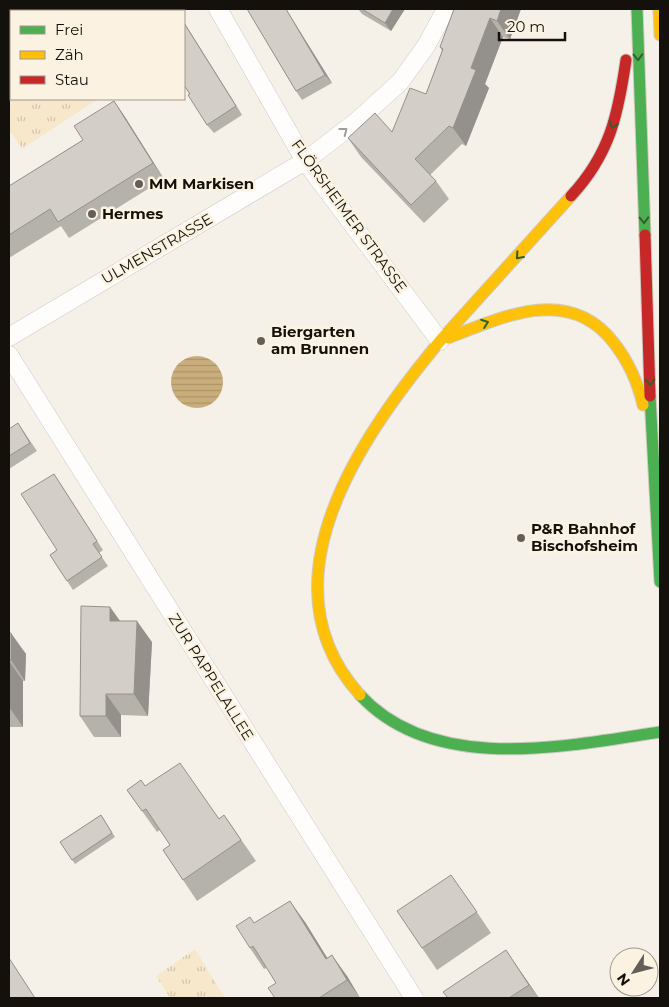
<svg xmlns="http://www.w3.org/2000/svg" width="669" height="1007" viewBox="0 0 669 1007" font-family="Montserrat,sans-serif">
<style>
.grass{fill:url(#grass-tufts)}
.water{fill:url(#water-rules)}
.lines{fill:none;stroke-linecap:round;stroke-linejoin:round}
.street-casing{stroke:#cecac4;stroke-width:19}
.fast-casing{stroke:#cecac4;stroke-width:13}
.slow-casing{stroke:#cecac4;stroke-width:13}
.jam-casing{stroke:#cecac4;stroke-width:13}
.street{stroke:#fefdfc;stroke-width:18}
.fast{stroke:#4caf50;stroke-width:11}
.slow{stroke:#ffc107;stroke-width:11}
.jam{stroke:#c62828;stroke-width:11}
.wall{fill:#b5b2ac}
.shaded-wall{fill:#94918c}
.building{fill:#d3cfc8;stroke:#94918c}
.oneway{stroke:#30602e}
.oneway2{stroke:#a09e9c}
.poi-dot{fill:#635f58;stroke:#fcf2e2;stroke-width:2}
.labels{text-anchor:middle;stroke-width:5;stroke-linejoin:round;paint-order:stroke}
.poi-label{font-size:15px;font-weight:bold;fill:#14100b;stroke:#fcf2e2;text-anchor:start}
.street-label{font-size:15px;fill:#14100b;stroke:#fcf2e2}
</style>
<defs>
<pattern id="grass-tufts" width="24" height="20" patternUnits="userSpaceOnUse" patternTransform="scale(1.25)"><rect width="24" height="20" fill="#f7e7cb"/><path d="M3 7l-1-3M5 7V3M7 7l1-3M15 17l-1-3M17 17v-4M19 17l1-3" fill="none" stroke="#d3c5ad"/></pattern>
<pattern id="water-rules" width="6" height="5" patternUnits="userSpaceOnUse" patternTransform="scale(1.25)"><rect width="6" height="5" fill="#c9ad7b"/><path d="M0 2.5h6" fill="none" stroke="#ac9469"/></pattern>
</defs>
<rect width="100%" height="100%" fill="#f6f1e8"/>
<path class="grass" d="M9,9H38L40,11H11V99H98L22,149L9,129Z
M195,949L225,998H170L156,976Z"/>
<path class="water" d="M171 382a26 26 0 1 1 52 0a26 26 0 1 1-52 0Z"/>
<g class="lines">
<defs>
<path id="street" d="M218,9L305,161L440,341
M9,337L305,161L356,122L400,82L426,46L446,9
M9,355L414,998"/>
<path id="fast" d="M637,9L645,235
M650,396L660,582
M360,695C434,775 566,746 660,732"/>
<path id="slow" d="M659,9L660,35
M448,338C504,316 570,285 614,343C628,361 638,383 643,405
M440,341L571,196
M360,695C258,582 362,435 440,341"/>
<path id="jam" d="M571,196C610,154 618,115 626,60
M645,235L650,396"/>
</defs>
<use href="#street" class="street-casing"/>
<use href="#fast" class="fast-casing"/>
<use href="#slow" class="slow-casing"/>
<use href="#jam" class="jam-casing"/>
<use href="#street" class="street"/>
<use href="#fast" class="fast"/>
<use href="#slow" class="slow"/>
<use href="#jam" class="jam"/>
</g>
<path class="wall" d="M247,9H286L332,83L302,100L296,91Z
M358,9H405L391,31L362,14Z
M454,9H521L510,39L503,37L485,84L489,88L466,146L462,144L430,175L436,181L449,199L424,223L361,157L348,138L392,132L426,94L442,51L440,47Z
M184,22L242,115L214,133L207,125L184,85Z
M114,101L125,117L164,179L69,238L61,226L9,258V186L83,140Z
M18,423L37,451L9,469V429Z
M60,483L103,550L99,553L108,566L73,590L50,555L57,550Z
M110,607L120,621L152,642L148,716L121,715V737H94L80,716Z
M9,633L26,654L25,681H23V727H9Z
M146,786L219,819L224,815L256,861L197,901L163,850L170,845L160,830L157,832L127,790Z
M101,815L115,837L75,864L60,842Z
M466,896L491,933L437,970L422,948Z
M305,922L327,958L347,976L360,998H275L276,983L267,968L264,969L250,948L254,923Z
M521,972L539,998H448Z"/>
<path class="shaded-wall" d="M286,9L332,83L325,75Z
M393,9H405L391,31L385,23Z
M501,9H521L510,39L497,21Z
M490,18L503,37L485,84L489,88L466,146L453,128L471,68Z
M184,22L242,115L236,106Z
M114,101L125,117L164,179L153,163Z
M110,607L125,628L110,621Z
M137,621L152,642L148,716L134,694Z
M11,633L26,654L25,681L11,660Z
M9,661L23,681V727L9,707Z
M106,694L121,715V737L106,716Z
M290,901L305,922L341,980L326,959Z
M506,950L521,972L539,998L529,985Z
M332,955L347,976L360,998L347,980Z"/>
<path class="building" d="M139,9H175L176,11H140Z
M247,9H286L325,75L296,91Z
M362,9H393L385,23Z
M454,9H501L497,21L490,18L471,68L476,70L453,128L449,126L415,159L436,181L411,205L348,138L375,113L392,132L410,88L426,94L443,49L440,47Z
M184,23L236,106L207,125L188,95L190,94L184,85Z
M114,101L153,163L58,222L50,209L9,235V186L83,140L74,126Z
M18,423L30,443L9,456V429Z
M54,474L97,541L93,544L102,557L67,581L50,555L57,550L21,494Z
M81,606L110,607V621H137L134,694H106V716H80Z
M9,633H11V660H9Z
M180,763L219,819L224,815L241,840L183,880L163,850L170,845L146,809L142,811L127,790L141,780L145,786Z
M101,815L112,833L72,860L60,842Z
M451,875L477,912L422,948L397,911Z
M290,901L326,959L332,955L347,980L319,998H275L268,988L276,983L253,946L250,948L236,926L250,917L254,923Z
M506,950L529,985L509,998H448L443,992Z
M9,958L35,998H9Z"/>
<defs><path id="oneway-chevron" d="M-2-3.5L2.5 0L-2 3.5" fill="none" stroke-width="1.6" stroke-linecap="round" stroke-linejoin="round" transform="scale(1.25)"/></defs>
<g class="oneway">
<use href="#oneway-chevron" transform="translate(638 57) rotate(88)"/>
<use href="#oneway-chevron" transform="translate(613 125) rotate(108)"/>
<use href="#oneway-chevron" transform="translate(644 220) rotate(88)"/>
<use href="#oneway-chevron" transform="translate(519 256) rotate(132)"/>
<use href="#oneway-chevron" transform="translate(485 323) rotate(-20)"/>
<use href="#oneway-chevron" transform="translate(650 382) rotate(88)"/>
</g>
<use class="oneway2" href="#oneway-chevron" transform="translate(344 131) rotate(-38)"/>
<g class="poi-dot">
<circle cx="139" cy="184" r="5"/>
<circle cx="92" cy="214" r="5"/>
<circle cx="261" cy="341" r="5"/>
<circle cx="521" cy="538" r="5"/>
</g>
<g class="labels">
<g class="poi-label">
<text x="149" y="189">MM Markisen</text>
<text x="102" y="219">Hermes</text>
<text x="271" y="337">Biergarten<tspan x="271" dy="17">am Brunnen</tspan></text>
<text x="531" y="534">P&amp;R Bahnhof<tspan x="531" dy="17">Bischofsheim</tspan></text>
</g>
<g class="street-label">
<text transform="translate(349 216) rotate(54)" y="5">FLÖRSHEIMER STRASSE</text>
<text transform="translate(157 249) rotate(-30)" y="5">ULMENSTRASSE</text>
<text transform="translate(211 677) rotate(58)" y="5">ZUR PAPPELALLEE</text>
</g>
</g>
<rect width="669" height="1007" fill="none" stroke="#14100b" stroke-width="20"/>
<rect x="10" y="10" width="175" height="90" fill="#fcf2e2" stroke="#9f988c"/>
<rect x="20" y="26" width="25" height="8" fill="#4caf50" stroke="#9f988c"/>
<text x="55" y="35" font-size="15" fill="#14100b">Frei</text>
<rect x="20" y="51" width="25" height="8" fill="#ffc107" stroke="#9f988c"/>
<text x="55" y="60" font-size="15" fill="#14100b">Zäh</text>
<rect x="20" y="76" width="25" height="8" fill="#c62828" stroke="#9f988c"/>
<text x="55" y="85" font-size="15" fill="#14100b">Stau</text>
<g transform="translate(634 972) rotate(234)"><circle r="24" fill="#fcf2e2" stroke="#9f988c"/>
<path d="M0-4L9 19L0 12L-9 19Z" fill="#635f58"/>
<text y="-8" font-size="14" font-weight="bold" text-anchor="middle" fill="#14100b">N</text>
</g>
<path d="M499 32v8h66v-8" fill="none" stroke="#14100b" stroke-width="2.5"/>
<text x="507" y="32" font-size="15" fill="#14100b" stroke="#fcf2e2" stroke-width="4" paint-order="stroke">20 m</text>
</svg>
